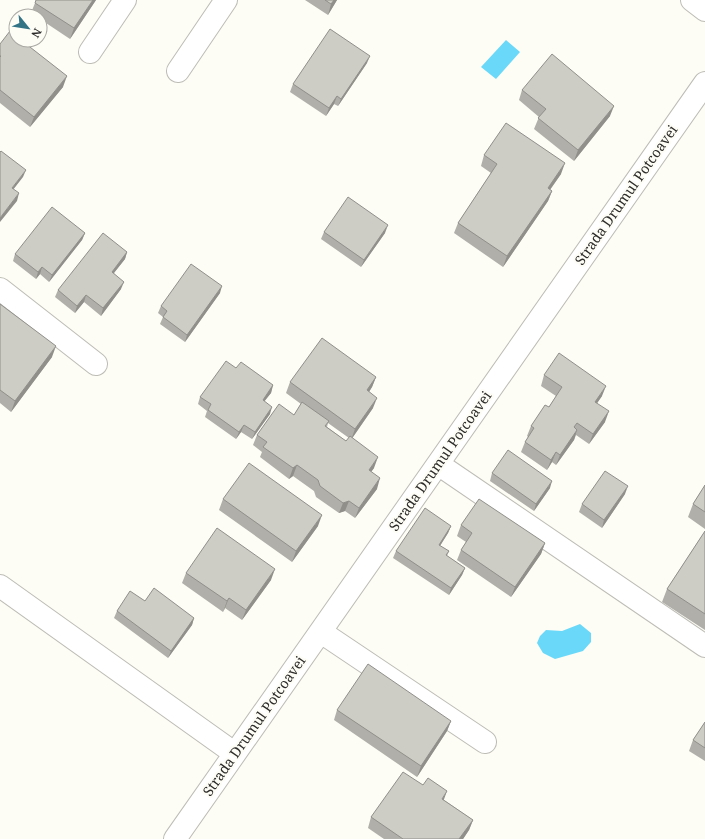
<svg xmlns="http://www.w3.org/2000/svg" width="705" height="839" viewBox="0 0 705 839" font-family="'Noto Serif',serif">
<style>
.water{fill:#6ad8f8}
.lines{fill:none;stroke-linecap:round;stroke-linejoin:round}
.street-casing{stroke:#bdbcb5;stroke-width:24}
.street{stroke:#fff;stroke-width:22}
.wall{fill:#b0afa9;fill-rule:evenodd}
.shaded-wall{fill:#908f8a}
.building{fill:#cdccc5;stroke:#908f8a}
.labels{text-anchor:middle;stroke-width:4;stroke-linejoin:round;paint-order:stroke}
.street-label{font-size:14px;fill:#2d2c2a;stroke:#fdfcf5}
</style>
<rect width="100%" height="100%" fill="#fdfcf5"/>
<path class="water" d="M506,40L520,52L496,79L481,67Z
M580,624L591,633V642L583,651L555,659L543,653L537,643L540,636L546,630L562,631Z"/>
<g class="lines">
<defs>
<path id="street" d="M692,0L705,10
M90,52L125,0
M178,71L226,0
M0,289L96,364
M438,464L705,646
M0,586L234,753
M321,632L485,742
M175,839L705,83"/>
</defs>
<use href="#street" class="street-casing"/>
<use href="#street" class="street"/>
</g>
<path class="wall" d="M96,0L70,39L40,19V16H35L31,13L35,3Z
M305,0H337L328,15Z
M0,44L63,87L30,127L0,103Z
M367,63L338,106L334,104L326,116L290,92L293,84Z
M522,90L610,116L574,161L534,129L539,117L519,100Z
M484,155L561,174L550,190L552,191L548,201L503,267L454,233L458,223L491,173L481,166Z
M324,232L385,233L361,267L321,239Z
M85,233L82,240L49,282L40,274L36,279L13,261L15,254Z
M127,252L125,259L114,273L121,289L101,316L84,302L75,313L55,297L58,290Z
M220,293L185,342L160,324L163,317L158,313L161,306Z
M0,304L52,357L11,412L0,403Z
M236,368L273,385L271,393L264,401L270,414L252,439L241,432L236,439L205,417L207,411L198,404L200,397Z
M544,375L602,396L597,403L605,422L589,444L576,435L574,440L556,465L552,462L547,470L521,452L525,442L528,437L527,436L531,426L549,407L556,396L541,386Z
M376,377L372,387L369,392L373,408L352,438L374,468L371,472L377,489L355,518L345,511L339,513L316,497L314,491L293,476L289,479L260,457L262,452L253,445L257,435L294,415L301,404L286,393L290,382ZM328,423L349,438L346,441L327,427Z
M492,473L550,488L534,511L490,481Z
M705,485V529L688,517L693,504Z
M625,494L602,528L579,512L582,504Z
M223,499L318,526L292,562L219,510Z
M461,525L545,543L541,554L511,597L457,560L461,550L466,542L457,536Z
M451,526L448,533L440,546L449,551L447,556L465,568L462,575L449,595L393,558L396,551Z
M705,531V630L662,602L667,589Z
M186,573L271,580L242,620L225,608L223,612L182,583Z
M145,601L194,618L192,625L168,658L114,618L117,611Z
M337,710L451,721L447,731L417,777L334,720Z
M705,722V761L689,751L693,740Z
M444,800L473,820L469,830L463,839H384L368,828L371,817Z"/>
<path class="shaded-wall" d="M93,0H96L70,39L74,28Z
M334,0H337L328,15L331,4Z
M370,56L367,63L338,106L341,99Z
M67,76L63,87L30,127L34,117Z
M337,96L334,104L326,116L329,108Z
M614,106L610,116L574,161L578,150Z
M565,163L561,174L544,198L548,188Z
M26,170L23,177L9,195L12,188Z
M552,191L548,201L503,267L507,256Z
M19,193L17,201L0,222V218Z
M388,225L385,233L361,267L364,260Z
M85,233L82,240L49,282L52,275Z
M127,252L125,259L109,279L112,272Z
M42,267L40,274L36,279L38,272Z
M124,282L121,289L101,316L103,308Z
M222,286L220,293L185,342L187,335Z
M86,295L84,302L75,313L77,306Z
M56,346L52,357L11,412L15,401Z
M376,377L372,387L363,401L367,390Z
M273,385L271,393L260,407L263,400Z
M606,386L602,396L591,412L595,402Z
M377,398L373,408L351,440L355,429Z
M272,407L270,414L252,439L255,432Z
M609,411L605,422L589,444L593,434Z
M244,425L241,432L236,439L239,432Z
M577,430L574,440L556,465L560,455Z
M556,452L552,462L547,470L551,460Z
M378,457L374,468L365,480L369,470Z
M297,465L293,476L289,479L293,468Z
M380,478L377,489L355,518L359,508Z
M552,481L550,488L534,511L536,504Z
M628,486L625,494L602,528L604,520Z
M349,501L345,511L339,513L343,503Z
M322,515L318,526L292,562L296,551Z
M451,526L448,533L436,552L439,545Z
M545,543L541,554L511,597L515,587Z
M465,568L462,575L449,595L451,588Z
M275,569L271,580L242,620L246,610Z
M229,598L225,608L223,612L227,601Z
M194,618L192,625L168,658L171,651Z
M451,721L447,731L417,777L421,766Z
M447,791L443,802L442,799Z
M473,820L469,830L463,839H459Z"/>
<path class="building" d="M36,0H93L74,28L35,3Z
M325,0H334L331,4Z
M330,29L370,56L341,99L337,96L329,108L293,84Z
M10,31L16,36V40H21L67,76L34,117L0,90V57L1,56H0V44Z
M552,54L614,106L578,150L538,118L546,109L522,90Z
M506,123L565,163L548,188L552,191L507,256L458,223L497,164L484,155Z
M1,151L26,170L12,188L19,193L0,218V152Z
M348,197L388,225L364,260L324,232Z
M52,207L85,233L52,275L42,267L38,272L15,254Z
M103,233L127,252L112,272L124,282L103,308L86,295L77,306L58,290Z
M191,264L222,286L187,335L163,317L167,311L161,306Z
M0,304L56,346L15,401L0,390Z
M322,338L376,377L367,390L377,398L355,429L290,382Z
M559,353L606,386L595,402L609,411L593,434L577,423L574,427L577,430L560,455L556,452L551,460L525,442L534,428L531,426L545,405L549,407L562,387L544,375Z
M226,361L236,368L241,362L273,385L263,400L272,407L255,432L244,425L239,432L208,410L211,404L200,397Z
M302,402L329,421L325,426L346,441L350,436L378,457L369,470L380,478L359,508L349,501L343,503L320,486L318,480L297,465L293,468L263,447L267,442L257,435L279,404L294,415Z
M508,450L552,481L536,504L492,473Z
M249,463L322,515L296,551L223,499Z
M605,471L628,486L604,520L582,504Z
M705,485V512L693,504Z
M479,499L545,543L515,587L461,550L472,533L461,525Z
M425,508L451,526L439,545L449,551L446,555L465,568L451,588L396,551Z
M217,528L275,569L246,610L229,598L227,601L186,573Z
M705,531V614L667,589Z
M154,588L194,618L171,651L117,611L130,591L145,601Z
M368,664L451,721L421,766L337,710Z
M705,722V748L693,740Z
M403,772L423,785L428,778L447,791L442,799L473,820L459,839H403L371,817Z"/>
<g class="labels">
<g class="street-label">
<text transform="translate(626 195) rotate(-55)" y="5">Strada Drumul Potcoavei</text>
<text transform="translate(440 461) rotate(-55)" y="5">Strada Drumul Potcoavei</text>
<text transform="translate(254 726) rotate(-55)" y="5">Strada Drumul Potcoavei</text>
</g>
</g>
<g transform="translate(28 28) rotate(120)"><circle r="19" fill="#fdfcf5" stroke="#aaa9a4"/>
<path d="M0-3L7 15L0 10L-7 15Z" fill="#327386"/>
<text y="-6" font-size="11" font-weight="bold" text-anchor="middle" fill="#2d2c2a">N</text>
</g>
</svg>
